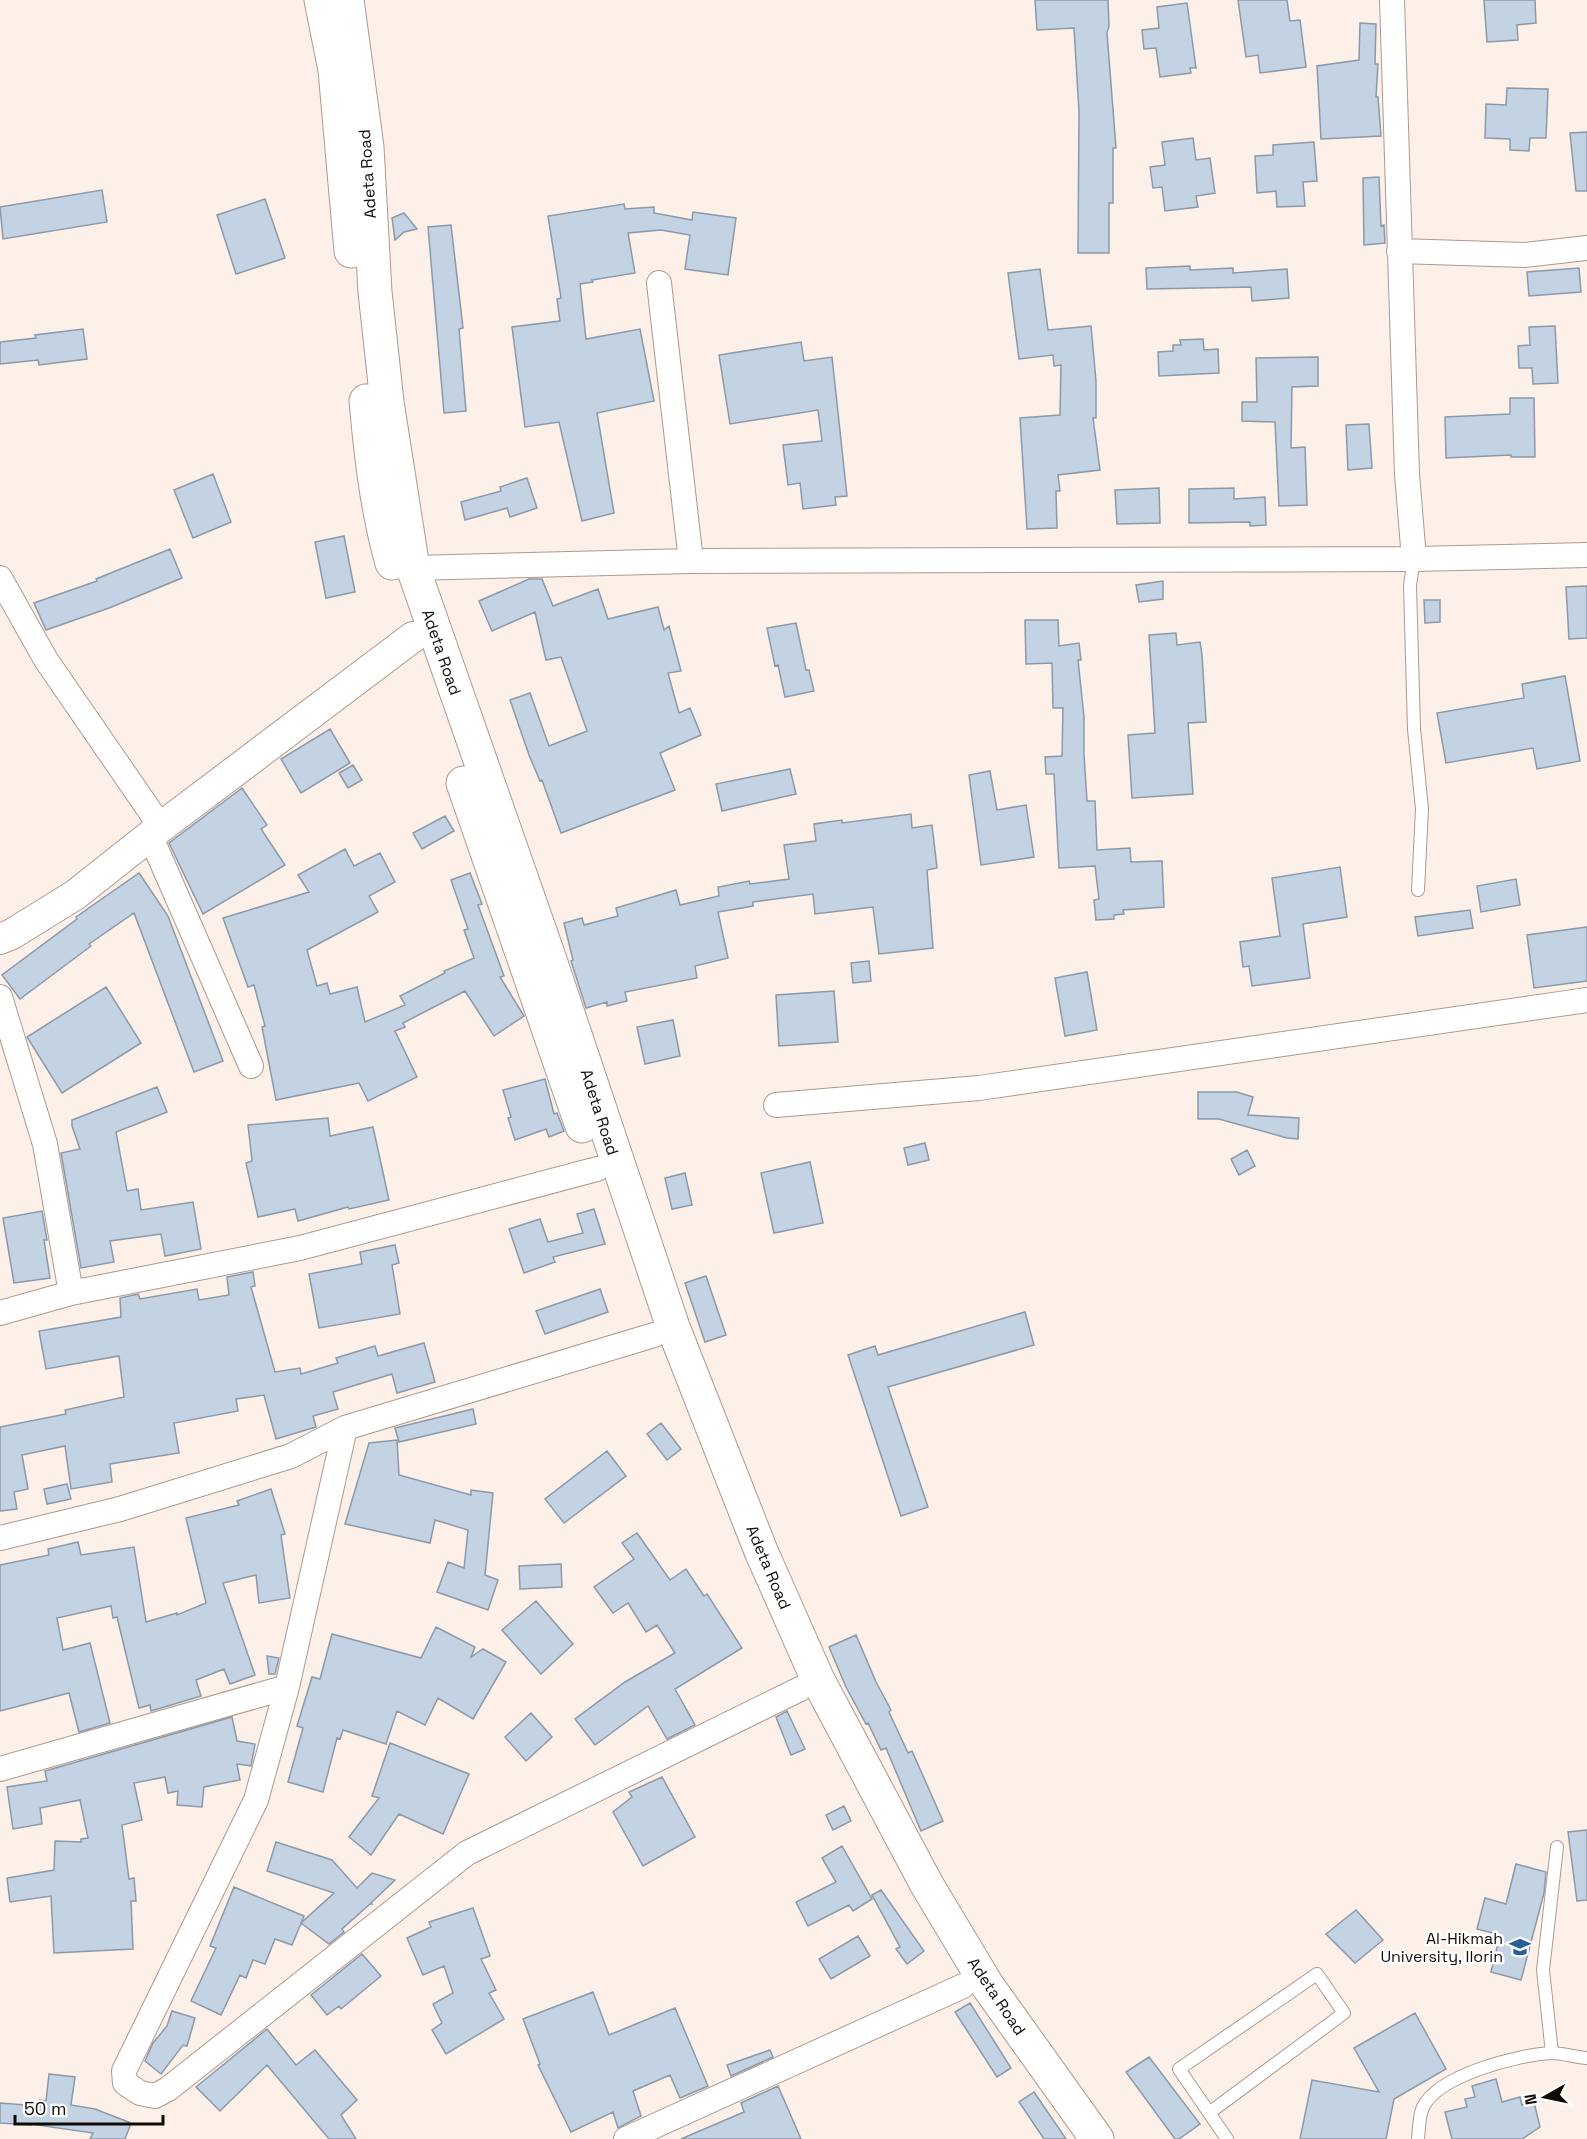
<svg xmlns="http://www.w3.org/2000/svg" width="1587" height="2139" viewBox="0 0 1587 2139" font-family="'Space Grotesk',sans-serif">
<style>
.building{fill:#c4d3e4;stroke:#8b99a9;stroke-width:1.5}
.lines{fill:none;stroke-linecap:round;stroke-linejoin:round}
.service-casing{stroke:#ad9a8e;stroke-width:14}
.minor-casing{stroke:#ad9a8e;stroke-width:26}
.tertiary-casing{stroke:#ad9a8e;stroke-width:32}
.primary-casing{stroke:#ad9a8e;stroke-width:35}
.service{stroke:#fff;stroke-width:12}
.minor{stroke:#fff;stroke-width:24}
.tertiary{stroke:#fff;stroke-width:30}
.primary{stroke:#fff;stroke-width:33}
.labels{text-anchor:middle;stroke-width:5;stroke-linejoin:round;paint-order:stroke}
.street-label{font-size:16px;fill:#110b07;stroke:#fff}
.poi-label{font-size:16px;fill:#110b07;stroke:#fff;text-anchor:end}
</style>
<rect width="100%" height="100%" fill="#fcf0e8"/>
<path class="building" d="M1035,0H1108L1109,26L1107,33L1116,148H1113V203H1109V253H1078L1079,112L1074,28L1037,30Z
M1238,0H1287L1290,21L1300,20L1306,67L1260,73L1258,55L1246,57Z
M1484,0H1535L1536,23L1517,25L1518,40L1487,42Z
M1187,3L1196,68H1190L1191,73L1160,77L1156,48L1144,49L1142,30L1159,28L1157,7Z
M1360,23L1376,24L1375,64H1378L1376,97H1378L1381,136L1321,139L1317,66L1359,60Z
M1507,88L1548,89L1546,138H1530L1529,151L1510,150V139L1485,138L1486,104L1506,105Z
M1587,132V191H1576L1570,133Z
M1193,138L1196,160L1210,158L1215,193L1196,196L1198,207L1165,211L1162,187L1153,188L1150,167L1165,165L1162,142Z
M1314,142L1317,181L1303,182L1305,206L1277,207L1276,191L1257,193L1255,156L1273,155V145Z
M1379,177L1381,226L1384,225L1385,243L1364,245L1363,178Z
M102,190L107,222L3,239L0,207Z
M265,199L285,258L236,274L217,215Z
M624,204L625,209L654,207V213L692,220L693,212L736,218L728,275L685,269L690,235L661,230L628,233L635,273L592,280L593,282L580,284L586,339L640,329L654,401L597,413L614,513L582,521L559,422L525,427L512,327L560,321L557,299L561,298L548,216Z
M404,213L417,229L404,232L395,240L392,218Z
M451,225L463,328L459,329L466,411L444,413L428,227Z
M1190,266V270L1233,268V273L1287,269L1289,298L1252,301L1251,287L1147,289L1146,268Z
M1579,268L1581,292L1529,296L1527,272Z
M1040,269L1048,330L1091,326L1096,381V418H1093L1100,470L1058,475L1060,491H1056L1057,528L1027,529L1020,418L1060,415L1061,365L1054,366L1053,355L1019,359L1008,273Z
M1555,326L1558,383L1533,384L1532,368H1519L1518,346L1530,345L1529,327Z
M83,329L87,359L39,365L38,360L0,364V342L36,338L35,335Z
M1203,339L1204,350L1218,349L1219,373L1159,376L1158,352L1173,351V345H1181L1180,340Z
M801,342L804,361L832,357L847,496L835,497L836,505L803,509L800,483L788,485L783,445L822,441L818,410L730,424L719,355Z
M1318,357V386L1292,387L1291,448L1305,447L1307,505L1279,506L1275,422L1242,421V402H1257L1256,358Z
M1510,398H1534L1535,457H1511V455L1446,458L1445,417L1510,414Z
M1369,424L1372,468L1348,470L1346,425Z
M213,474L231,522L193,538L174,490Z
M527,478L537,508L510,517L507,508L465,520L461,502L501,491L500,487Z
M1159,488L1160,523L1117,524L1115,490Z
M1234,488V499L1265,497L1266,525L1250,526V522L1189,523V489Z
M344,536L355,592L326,598L315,542Z
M170,549L182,578L109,608L46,630L34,603L97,581L96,579Z
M529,579H542L553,606L598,589L608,619L658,607L664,630L669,626L681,671L668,673L679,713L690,708L701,735L660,753L675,790L561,833L542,780L540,781L529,755L510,700L530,693L549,746L587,731L561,657L546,660L535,612L492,631L479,601Z
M1163,581V599L1139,602L1136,585Z
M1587,586V638L1569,639L1566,587Z
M1424,600H1440V622L1425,623Z
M1025,620H1058L1059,646L1079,643L1081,660H1078L1084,717V755L1087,801H1095L1097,850L1130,848L1131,862L1162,861L1164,907L1123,910L1124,914L1114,915V919L1096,920L1094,900L1099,899L1095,866L1059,868L1054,774H1046L1045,757L1062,756L1063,708H1053L1052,663L1026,664Z
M796,623L806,670H809L814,691L785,697L778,665L775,666L767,628Z
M1176,633L1177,645L1200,642L1202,655L1206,722L1188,723L1193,794L1132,798L1128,735L1155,733L1149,635Z
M1565,676L1580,761L1537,769L1533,748L1446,763L1437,713L1524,698L1522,684Z
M330,729L350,763L301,793L281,759Z
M353,765L362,780L348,788L339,773Z
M790,769L796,794L722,811L716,784Z
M990,771L997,810L1026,805L1034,857L981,865L969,775Z
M242,788L267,825L261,829L285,865L203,914L169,843Z
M911,814L912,828L932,825L937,868L927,870L933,948L879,954L873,907L815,914L813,894L753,902V906L718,912L728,958L695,966L697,978L625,992L627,1001L607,1006V1002L586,1008L571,961L573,960L564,923L582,918L584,925L618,916L616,908L676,890L680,905L719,896L718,887L749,881L750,884L789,879L784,845L816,841L814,824L842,820V823Z
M445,816L454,831L422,849L413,833Z
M345,849L354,866L380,853L395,882L369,896L378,912L307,950L317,986L327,983L330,994L357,987L365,1022L405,1005L400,996L445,973L444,971L474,958L464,930L468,929L451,880L470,873L482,904L478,905L504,976L500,977L524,1016L494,1036L465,991L403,1023L405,1027L395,1031L417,1077L368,1101L359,1083L276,1100L262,1027L265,1026L254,985L248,987L223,918L309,892L298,875Z
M1340,867L1347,917L1303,924L1310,978L1252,986L1249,966L1243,967L1240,942L1280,936L1272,878Z
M139,873L168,916L223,1061L194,1072L134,913L89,944L91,946L20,999L2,975L77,919L76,917Z
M1516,879L1520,905L1481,912L1477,886Z
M1470,910L1473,928L1418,936L1415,917Z
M1587,927V981L1534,988L1527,935Z
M869,961L871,981L853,983L851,963Z
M1087,972L1097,1030L1065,1036L1055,978Z
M106,987L141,1043L62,1093L27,1037Z
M834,991L838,1042L779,1046L776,995Z
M673,1020L680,1056L645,1064L637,1027Z
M545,1079L554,1114L557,1113L564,1131L549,1137L546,1129L515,1140L508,1118L511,1117L503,1090Z
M157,1087L167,1112L116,1132L127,1191L138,1189L141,1210L193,1202L201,1249L165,1256L161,1234L110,1241L114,1262L81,1268L61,1153L80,1149L72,1126V1120Z
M1198,1092H1237L1253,1097L1248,1115L1299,1118L1298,1139L1287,1138L1219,1119H1198Z
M328,1118L330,1136L373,1127L389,1200L349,1209L348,1207L298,1221L295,1209L258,1217L246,1163L252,1161L248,1125Z
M925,1143L929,1160L908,1165L904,1148Z
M1247,1150L1255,1166L1239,1175L1231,1159Z
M810,1162L823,1223L774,1233L761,1173Z
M685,1173L692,1205L672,1209L665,1178Z
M594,1209L605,1244L553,1257L555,1262L524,1273L509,1229L540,1219L548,1242L583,1233L577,1214Z
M42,1211L47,1240H44L50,1278L14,1283L3,1218Z
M395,1245L399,1263L392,1265L400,1314L319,1328L309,1274L362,1264L360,1252Z
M253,1272L255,1286L251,1287L275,1372L300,1368L301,1374L338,1363L336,1358L375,1346L378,1356L424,1343L435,1382L397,1393L392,1374L333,1392L338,1409L313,1416L316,1427L276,1439L264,1395L236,1399L238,1411L174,1423L179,1453L110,1464L112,1482L71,1489L65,1446L22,1455L28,1489L14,1492L17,1509L0,1511V1427L66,1414L65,1410L124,1397L119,1356L46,1369L39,1331L121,1317L120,1298L138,1294L140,1299L197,1289L199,1300L229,1295L227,1277Z
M706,1276L726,1335L705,1342L685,1283Z
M600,1289L608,1312L545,1334L536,1311Z
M1025,1312L1034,1345L888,1387L928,1507L901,1516L848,1355L875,1346L878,1355Z
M473,1409L476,1424L399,1442L395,1428Z
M661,1423L681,1449L667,1460L647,1434Z
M397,1440L399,1475L471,1495V1490L493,1493L485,1575L498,1580L488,1610L437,1592L448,1562L464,1568L468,1530L435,1520L430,1543L345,1524L369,1443Z
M607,1451L626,1476L564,1523L545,1499Z
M67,1484L71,1499L47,1504L44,1489Z
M271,1489L285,1534L281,1535L290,1598L259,1603L256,1575L223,1583L255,1675L230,1684L224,1669L196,1680L201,1696L151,1711L150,1705L139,1708L117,1617L113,1618L111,1606L57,1618L63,1650L90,1643L110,1723L79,1732L69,1693L0,1711V1565L49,1555L48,1549L78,1542L81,1555L134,1547L146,1622L177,1613V1615L206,1603L186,1518L239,1505L237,1501Z
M637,1533L670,1580L686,1569L704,1596L707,1594L742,1648L675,1689L695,1725L667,1739L648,1706L595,1745L575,1719L625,1682L675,1653L657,1625L646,1632L628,1603L613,1613L594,1587L634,1559L622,1543Z
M561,1564L562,1587L520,1589L519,1566Z
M536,1601L573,1644L541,1674L502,1630Z
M436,1627L475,1647L471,1657L483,1649L506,1662L473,1719L438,1698L425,1725L397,1711L386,1744L343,1730L340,1739L337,1738L323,1792L288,1782L303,1728L297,1726L312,1677L320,1679L332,1634L421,1658Z
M856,1635L876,1682L891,1710L889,1712L908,1753L912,1751L943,1821L921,1831L886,1748L881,1750L868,1723L866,1724L846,1687L829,1647Z
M267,1656L279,1658L275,1674H269Z
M787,1711L805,1749L791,1755L776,1717Z
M531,1713L552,1737L526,1761L505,1737Z
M232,1717L237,1741L255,1744L251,1766L237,1764L240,1780L204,1787L202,1807L177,1805L178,1791L168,1793L165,1777L134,1783L142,1820L122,1825L129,1879L134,1878L136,1901H131L133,1949L54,1953L51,1896L10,1902L7,1878L54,1870L55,1841L81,1842V1839L88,1838L80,1800L40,1808L42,1824L13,1829L7,1787L47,1781L45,1771Z
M390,1743L469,1774L443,1834L399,1814L371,1855L349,1837L379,1798L372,1796Z
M662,1777L695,1837L643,1866L613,1812L632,1797L629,1792Z
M844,1806L851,1821L833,1830L826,1815Z
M1587,1830V1900L1577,1901L1568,1832Z
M276,1842L332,1860L357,1888L372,1873L395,1880L371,1903L372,1904H370L342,1929L344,1932L329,1944L301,1923L334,1893L267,1871Z
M842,1846L872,1899L853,1911L849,1905L808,1926L796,1902L836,1882L822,1858Z
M1516,1864L1546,1872L1544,1893L1521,1980L1491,1972L1500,1935L1477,1929L1485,1898L1506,1904Z
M234,1887L304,1916L292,1945L275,1939L265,1964L253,1960L246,1978L240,1975L221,2015L191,2001L216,1948L210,1946Z
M881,1890L924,1951L907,1964L896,1949L900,1947L872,1895Z
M473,1908L490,1956L481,1959L496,1990L489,1993L504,2019L446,2054L432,2030L442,2023L433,2004L453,1993L444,1966L423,1975L407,1938L431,1927L429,1922Z
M1356,1910L1383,1940L1355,1963L1326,1934Z
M858,1936L870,1956L831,1979L819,1959Z
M362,1954L381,1976L341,2009L339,2006L327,2015L311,1995Z
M593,1992L609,2035L675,2008L708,2086L680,2098L670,2075L633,2091L641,2116L618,2128L613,2112L571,2132L538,2065L540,2064L523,2019Z
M970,2003L1011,2068L997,2077L955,2012Z
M172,2011L195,2018L187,2046L183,2045L161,2074L145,2061L153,2043L167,2026Z
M1415,2013L1446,2069L1394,2099L1386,2139H1300L1312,2080L1379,2092L1354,2048Z
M267,2029L296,2065L315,2050L357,2100L341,2115L356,2139H329L267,2065L220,2111L196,2087Z
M770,2050L773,2057L731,2076L727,2065Z
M1149,2057L1200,2124L1179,2139H1175L1126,2072Z
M49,2074L75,2077L71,2105L95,2109L131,2123L125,2139H90L93,2133L31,2124V2125L0,2123V2103L40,2106V2100L46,2101Z
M1496,2079L1502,2102L1520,2097L1522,2105L1534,2102L1540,2127L1522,2139H1452L1445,2112L1467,2107L1465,2099L1475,2097L1472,2086Z
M778,2086L801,2139H681L744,2112L741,2103Z
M1034,2092L1066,2139H1044L1019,2102Z"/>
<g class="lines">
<defs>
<path id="service" d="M1414,559L1410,585L1414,729L1422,809L1418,890
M1552,2053L1543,1970L1557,1847
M1209,2113L1344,2013L1317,1974L1179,2069L1227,2139
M1418,2139C1419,2130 1419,2115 1423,2107C1439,2075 1517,2055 1551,2053C1562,2053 1575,2057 1587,2058"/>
<path id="minor" d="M1392,0L1407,474L1414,559
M1399,251L1524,255L1587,248
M659,283L691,561
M413,568L691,561L1414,559L1587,555
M0,578L46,660L161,827
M150,835L251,1066
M0,997L45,1144L71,1293
M776,1105L979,1088L1587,1000
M0,1313L71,1293L300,1248L597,1169
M345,1428L287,1687L256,1800L124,2071L125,2083L140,2093L155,2096L168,2089L467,1853L800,1689
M0,1538L120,1509L291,1456L345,1428L654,1335
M0,1769L287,1687
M626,2139L963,1986"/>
<path id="tertiary" d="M0,939L12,934L75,895L161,827L413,637"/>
<path id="primary" d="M321,0L335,70L351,251
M347,0L367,147L375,292L387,402L413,568L549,957L673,1327L761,1551L818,1680L927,1885L987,1985L1097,2139
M366,401C371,456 377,510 392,563
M463,783L582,1126"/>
</defs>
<use href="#service" class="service-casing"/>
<use href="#minor" class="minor-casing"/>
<use href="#tertiary" class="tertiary-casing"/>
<use href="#primary" class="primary-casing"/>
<use href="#service" class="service"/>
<use href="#minor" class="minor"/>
<use href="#tertiary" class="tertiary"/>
<use href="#primary" class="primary"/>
</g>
<defs>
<symbol id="university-bare" viewBox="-9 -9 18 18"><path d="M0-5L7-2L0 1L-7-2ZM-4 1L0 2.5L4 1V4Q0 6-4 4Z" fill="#275f97" stroke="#fff" stroke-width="2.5" paint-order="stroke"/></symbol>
</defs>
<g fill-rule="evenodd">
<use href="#university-bare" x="1505" y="1932" width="30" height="30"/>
</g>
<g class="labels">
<g class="street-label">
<text transform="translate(367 174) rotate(-94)" y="6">Adeta Road</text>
<text transform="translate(442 652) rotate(71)" y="6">Adeta Road</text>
<text transform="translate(600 1112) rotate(72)" y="6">Adeta Road</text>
<text transform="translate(769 1567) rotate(67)" y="6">Adeta Road</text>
<text transform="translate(997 1996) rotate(56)" y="6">Adeta Road</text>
</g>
<g class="poi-label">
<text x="1503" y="1944">Al-Hikmah<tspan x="1503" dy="18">University, Ilorin</tspan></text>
</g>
</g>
<g transform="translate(1545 2097) rotate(261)" stroke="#ffffff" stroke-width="4.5" paint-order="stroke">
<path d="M0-4.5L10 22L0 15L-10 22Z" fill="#110b07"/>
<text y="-9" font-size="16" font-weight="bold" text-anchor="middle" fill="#110b07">N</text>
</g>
<path d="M15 2115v9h148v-9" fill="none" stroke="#110b07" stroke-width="3"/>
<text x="24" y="2115" font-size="18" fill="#110b07" stroke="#ffffff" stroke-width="4.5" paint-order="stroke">50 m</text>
</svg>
